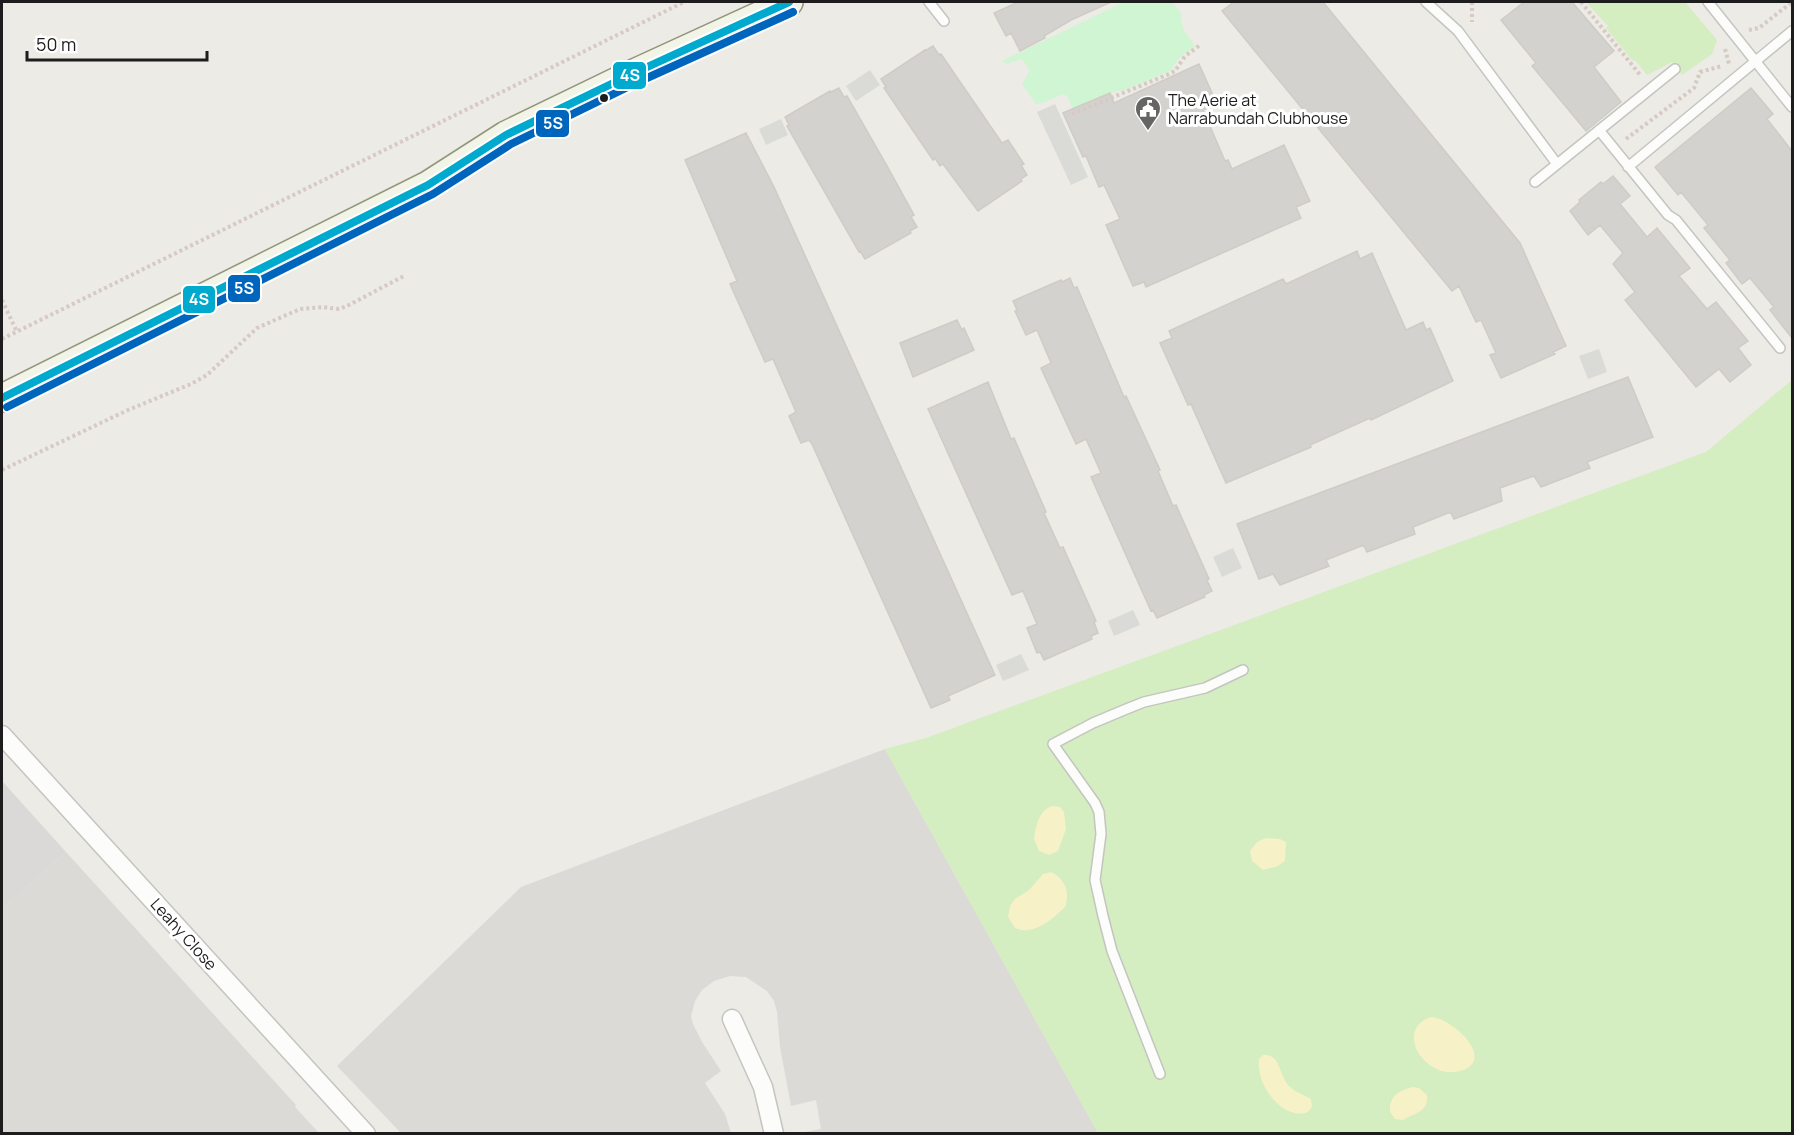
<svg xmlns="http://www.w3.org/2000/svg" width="1794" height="1135" viewBox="0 0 1794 1135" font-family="Manrope,sans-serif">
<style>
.residential{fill:#dbdad7}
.religious{fill:#dad9d7}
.grass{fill:#d4edc1}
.sand{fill:#f6f1c7}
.park{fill:#d0f5d3}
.parking{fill:#dadad7}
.building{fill:#d4d2ce;stroke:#cfccc6;stroke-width:1.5}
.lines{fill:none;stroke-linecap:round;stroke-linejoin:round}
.lane-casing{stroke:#c4c4c1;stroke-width:12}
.street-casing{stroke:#c4c4c1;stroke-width:21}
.secondary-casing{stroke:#92967c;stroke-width:30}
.path{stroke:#d7c9c4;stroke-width:4;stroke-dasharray:3 3;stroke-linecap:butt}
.lane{stroke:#fcfcfb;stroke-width:9}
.street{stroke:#fcfcfb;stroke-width:18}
.secondary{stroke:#f2f4e8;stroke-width:27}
.bus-1-casing{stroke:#fff;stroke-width:12}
.bus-2-casing{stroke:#fff;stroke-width:12}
.bus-1{stroke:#00a9ce;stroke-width:8}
.bus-2{stroke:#0065bd;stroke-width:8}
.bus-dot{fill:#1d1d1d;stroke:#fff;stroke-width:2}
.labels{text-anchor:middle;stroke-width:6;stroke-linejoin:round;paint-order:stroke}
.poi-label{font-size:16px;fill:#1d1d1d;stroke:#fff;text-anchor:start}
.street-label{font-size:16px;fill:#1d1d1d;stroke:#fff}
.line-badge{stroke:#fff;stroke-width:2}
.badge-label{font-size:16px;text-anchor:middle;font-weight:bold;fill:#fff}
</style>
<rect width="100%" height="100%" fill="#ecebe5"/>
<path class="residential" d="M885,749L1098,1133H799L821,1129L816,1100L791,1106L780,1047L777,1012L774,1001L767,991L746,977L730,976L714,981L702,990L695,1001L691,1016L693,1024L702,1042L721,1071L705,1083L725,1114L731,1133H401L337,1066L521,887Z
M66,852L296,1105L295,1107L319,1133H2V909Z"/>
<path class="religious" d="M2,781L66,852L2,909Z"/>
<path class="grass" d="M1586,2H1685L1717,40L1712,54L1682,75L1672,62L1647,75L1635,60L1633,61L1606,28L1608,26Z
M1792,380V1133H1098L885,749L926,738L1706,452Z"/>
<path class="sand" d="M1053,806L1060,807L1064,812L1066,829L1058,851L1049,855L1039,851L1034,839C1036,826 1039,809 1053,806Z
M1266,838L1280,839L1286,842L1285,861L1278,866L1263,870L1252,861L1250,851L1257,842Z
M1051,872C1066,879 1070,893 1065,907C1052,920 1033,936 1015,928L1008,917L1010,906L1015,899L1029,890L1043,874Z
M1431,1017C1455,1019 1497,1061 1460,1071C1425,1081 1393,1029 1431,1017Z
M1263,1055C1281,1053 1279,1076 1289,1086C1295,1092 1304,1095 1311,1099L1312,1107L1308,1112C1282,1122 1255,1083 1259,1059Z
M1413,1087L1419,1088L1427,1095C1429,1112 1414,1113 1403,1120L1395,1119L1390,1112C1389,1096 1398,1091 1413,1087Z"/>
<path class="park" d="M1124,2H1172L1181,13C1180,27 1187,35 1195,46L1180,57L1170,71L1125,90L1109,93L1073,109L1067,96L1063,94L1042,103L1036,104L1022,84L1030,70L1021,59L1007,64L1002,61Z"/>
<path class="parking" d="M870,70L880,85L856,101L846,86Z
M1055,104L1088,177L1071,185L1037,112Z
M781,119L788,135L766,145L759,129Z
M1599,349L1607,372L1588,379L1579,356Z
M1233,548L1242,568L1222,577L1213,557Z
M1133,610L1140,625L1114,636L1108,621Z
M1021,654L1029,670L1003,681L996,665Z"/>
<path class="building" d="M1018,2H1111L1071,20L1044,36L1045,38L1020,51L1011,33L1006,36L994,13Z
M1234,2H1323L1520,243L1566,346L1553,352L1555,354L1501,378L1490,355L1496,353L1481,320L1476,322L1459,286L1452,291L1222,11Z
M1524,2H1572L1614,51L1594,67L1621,102L1586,131L1532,66L1536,63L1501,20Z
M933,46L939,55L941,54L1002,143L1008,140L1024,164L1021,165L1027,175L1021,179L1022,181L978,211L943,164L940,166L935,158L933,160L884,88L886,87L881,79L925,50V51Z
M1199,64L1217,104L1203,110L1225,161L1228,160L1232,169L1284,145L1310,201L1296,207L1301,218L1146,287L1144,282L1133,286L1106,225L1120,219L1104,185L1099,187L1086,156L1083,157L1063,113L1110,93L1114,103Z
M839,88L844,97L847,96L886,164L914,215L911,217L917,227L910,231L911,233L865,259L860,251L859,252L787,126L789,125L785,117L830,91L831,92Z
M1751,88L1773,114L1767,119L1792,151V338L1770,310L1774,307L1750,278L1742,284L1726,263L1730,260L1704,228L1708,225L1681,192L1678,195L1655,167Z
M746,133L774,187L995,675L948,696L950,700L931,708L812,444L809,440L801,443L789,416L796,412L773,359L765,362L730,284L737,281L685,160Z
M1613,176L1630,196L1620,204L1647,237L1657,228L1690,268L1679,276L1707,309L1716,302L1748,341L1738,348L1751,365L1730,382L1719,369L1696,387L1625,300L1635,292L1613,264L1623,253L1600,225L1588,235L1570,211L1580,202L1579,200L1601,182L1603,184Z
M1357,251L1360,259L1372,253L1406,330L1423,322L1426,330L1430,328L1453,381L1371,420L1370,418L1310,445L1311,447L1226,483L1191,404L1188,405L1160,343L1172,338L1169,331L1283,279L1286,284Z
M1070,278L1074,288L1077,287L1124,397L1126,396L1160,470L1158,471L1173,506L1176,505L1209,579L1207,580L1212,591L1204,595L1205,597L1157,618L1153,610L1151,611L1091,477L1101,473L1086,439L1076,444L1041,368L1051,363L1037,330L1026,335L1015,311L1017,310L1013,301L1061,280L1062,282Z
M957,320L962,330L964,328L974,350L913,377L900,343Z
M1628,377L1653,437L1590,461L1587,462L1590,468L1541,487L1534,476L1500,488L1502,501L1454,519L1451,513H1448L1413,527L1415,534L1367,552L1364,546H1361L1326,560L1329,566L1280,585L1273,574L1259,579L1237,524Z
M988,382L1011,439L1014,438L1046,512L1044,513L1060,548L1063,547L1096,621L1094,622L1098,633L1091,636L1092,639L1044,660L1040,652L1037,653L1027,628L1037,624L1023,591L1012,595L928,409Z"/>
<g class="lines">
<defs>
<path id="lane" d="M929,2L944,21
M1426,2L1458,31L1557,164
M1708,2L1792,107
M1599,130L1668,215L1676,220L1780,348
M1628,167L1792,31
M1535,182L1675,69
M1160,1074L1112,951L1103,916L1095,880L1101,834L1099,812L1095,803L1053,744L1093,723L1124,710L1144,702L1205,688L1243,670"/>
<path id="street" d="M2,735L366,1134
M732,1019L763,1087L774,1134"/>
<path id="secondary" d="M2,398L428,185L506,135L632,74L789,2"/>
</defs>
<use href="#lane" class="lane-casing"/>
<use href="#street" class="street-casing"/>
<use href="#secondary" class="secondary-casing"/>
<path class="path" d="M1472,2V22
M1581,2L1641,76
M1749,30L1759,28L1792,2
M1725,49L1729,64
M1072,114L1169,74L1175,71L1185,56L1200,45
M1626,139L1694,88L1700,72L1722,66
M2,300L17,332
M2,339L684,2
M2,470L128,410L191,384L207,375L257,328L300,309L323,307L339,309L347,306L404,276"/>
<use href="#lane" class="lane"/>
<use href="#street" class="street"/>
<use href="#secondary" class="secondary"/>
<defs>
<path id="bus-1" d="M2,398L428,185L506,135L632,74L789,2"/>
<path id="bus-2" d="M7,407L433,194L511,144L636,83L793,12"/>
</defs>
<use href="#bus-1" class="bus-1-casing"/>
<use href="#bus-2" class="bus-2-casing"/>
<use href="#bus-1" class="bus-1"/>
<use href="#bus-2" class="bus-2"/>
</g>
<defs>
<symbol id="civic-pin" viewBox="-11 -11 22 30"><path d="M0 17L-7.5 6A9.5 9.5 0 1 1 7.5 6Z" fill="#656563" stroke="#fff"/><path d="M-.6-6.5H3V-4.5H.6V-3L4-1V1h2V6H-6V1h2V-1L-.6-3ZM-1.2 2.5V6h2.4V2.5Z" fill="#fff"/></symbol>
</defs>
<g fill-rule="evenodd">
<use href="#civic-pin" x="1133" y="94" width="30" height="40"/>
</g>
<circle class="bus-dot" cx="604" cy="98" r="5"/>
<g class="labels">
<g class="poi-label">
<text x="1168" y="106">The Aerie at<tspan x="1168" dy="18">Narrabundah Clubhouse</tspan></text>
</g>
<g class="street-label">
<text transform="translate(184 934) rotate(48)" y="6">Leahy Close</text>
</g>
</g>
<g class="line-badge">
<rect x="612" y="61" width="35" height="29" rx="6" fill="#00a9ce"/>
<rect x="535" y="109" width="35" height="29" rx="6" fill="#0065bd"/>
<rect x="227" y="274" width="34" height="29" rx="6" fill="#0065bd"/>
<rect x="182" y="285" width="34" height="29" rx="6" fill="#00a9ce"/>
</g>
<g class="badge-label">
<text x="630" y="81">4S</text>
<text x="553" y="129">5S</text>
<text x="244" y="294">5S</text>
<text x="199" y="305">4S</text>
</g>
<rect width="1794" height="1135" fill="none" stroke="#1d1d1d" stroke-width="6"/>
<path d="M27 51v9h180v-9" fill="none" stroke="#1d1d1d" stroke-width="3"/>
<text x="36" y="51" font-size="18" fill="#1d1d1d" stroke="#ffffff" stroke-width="4.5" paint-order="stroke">50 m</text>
</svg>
